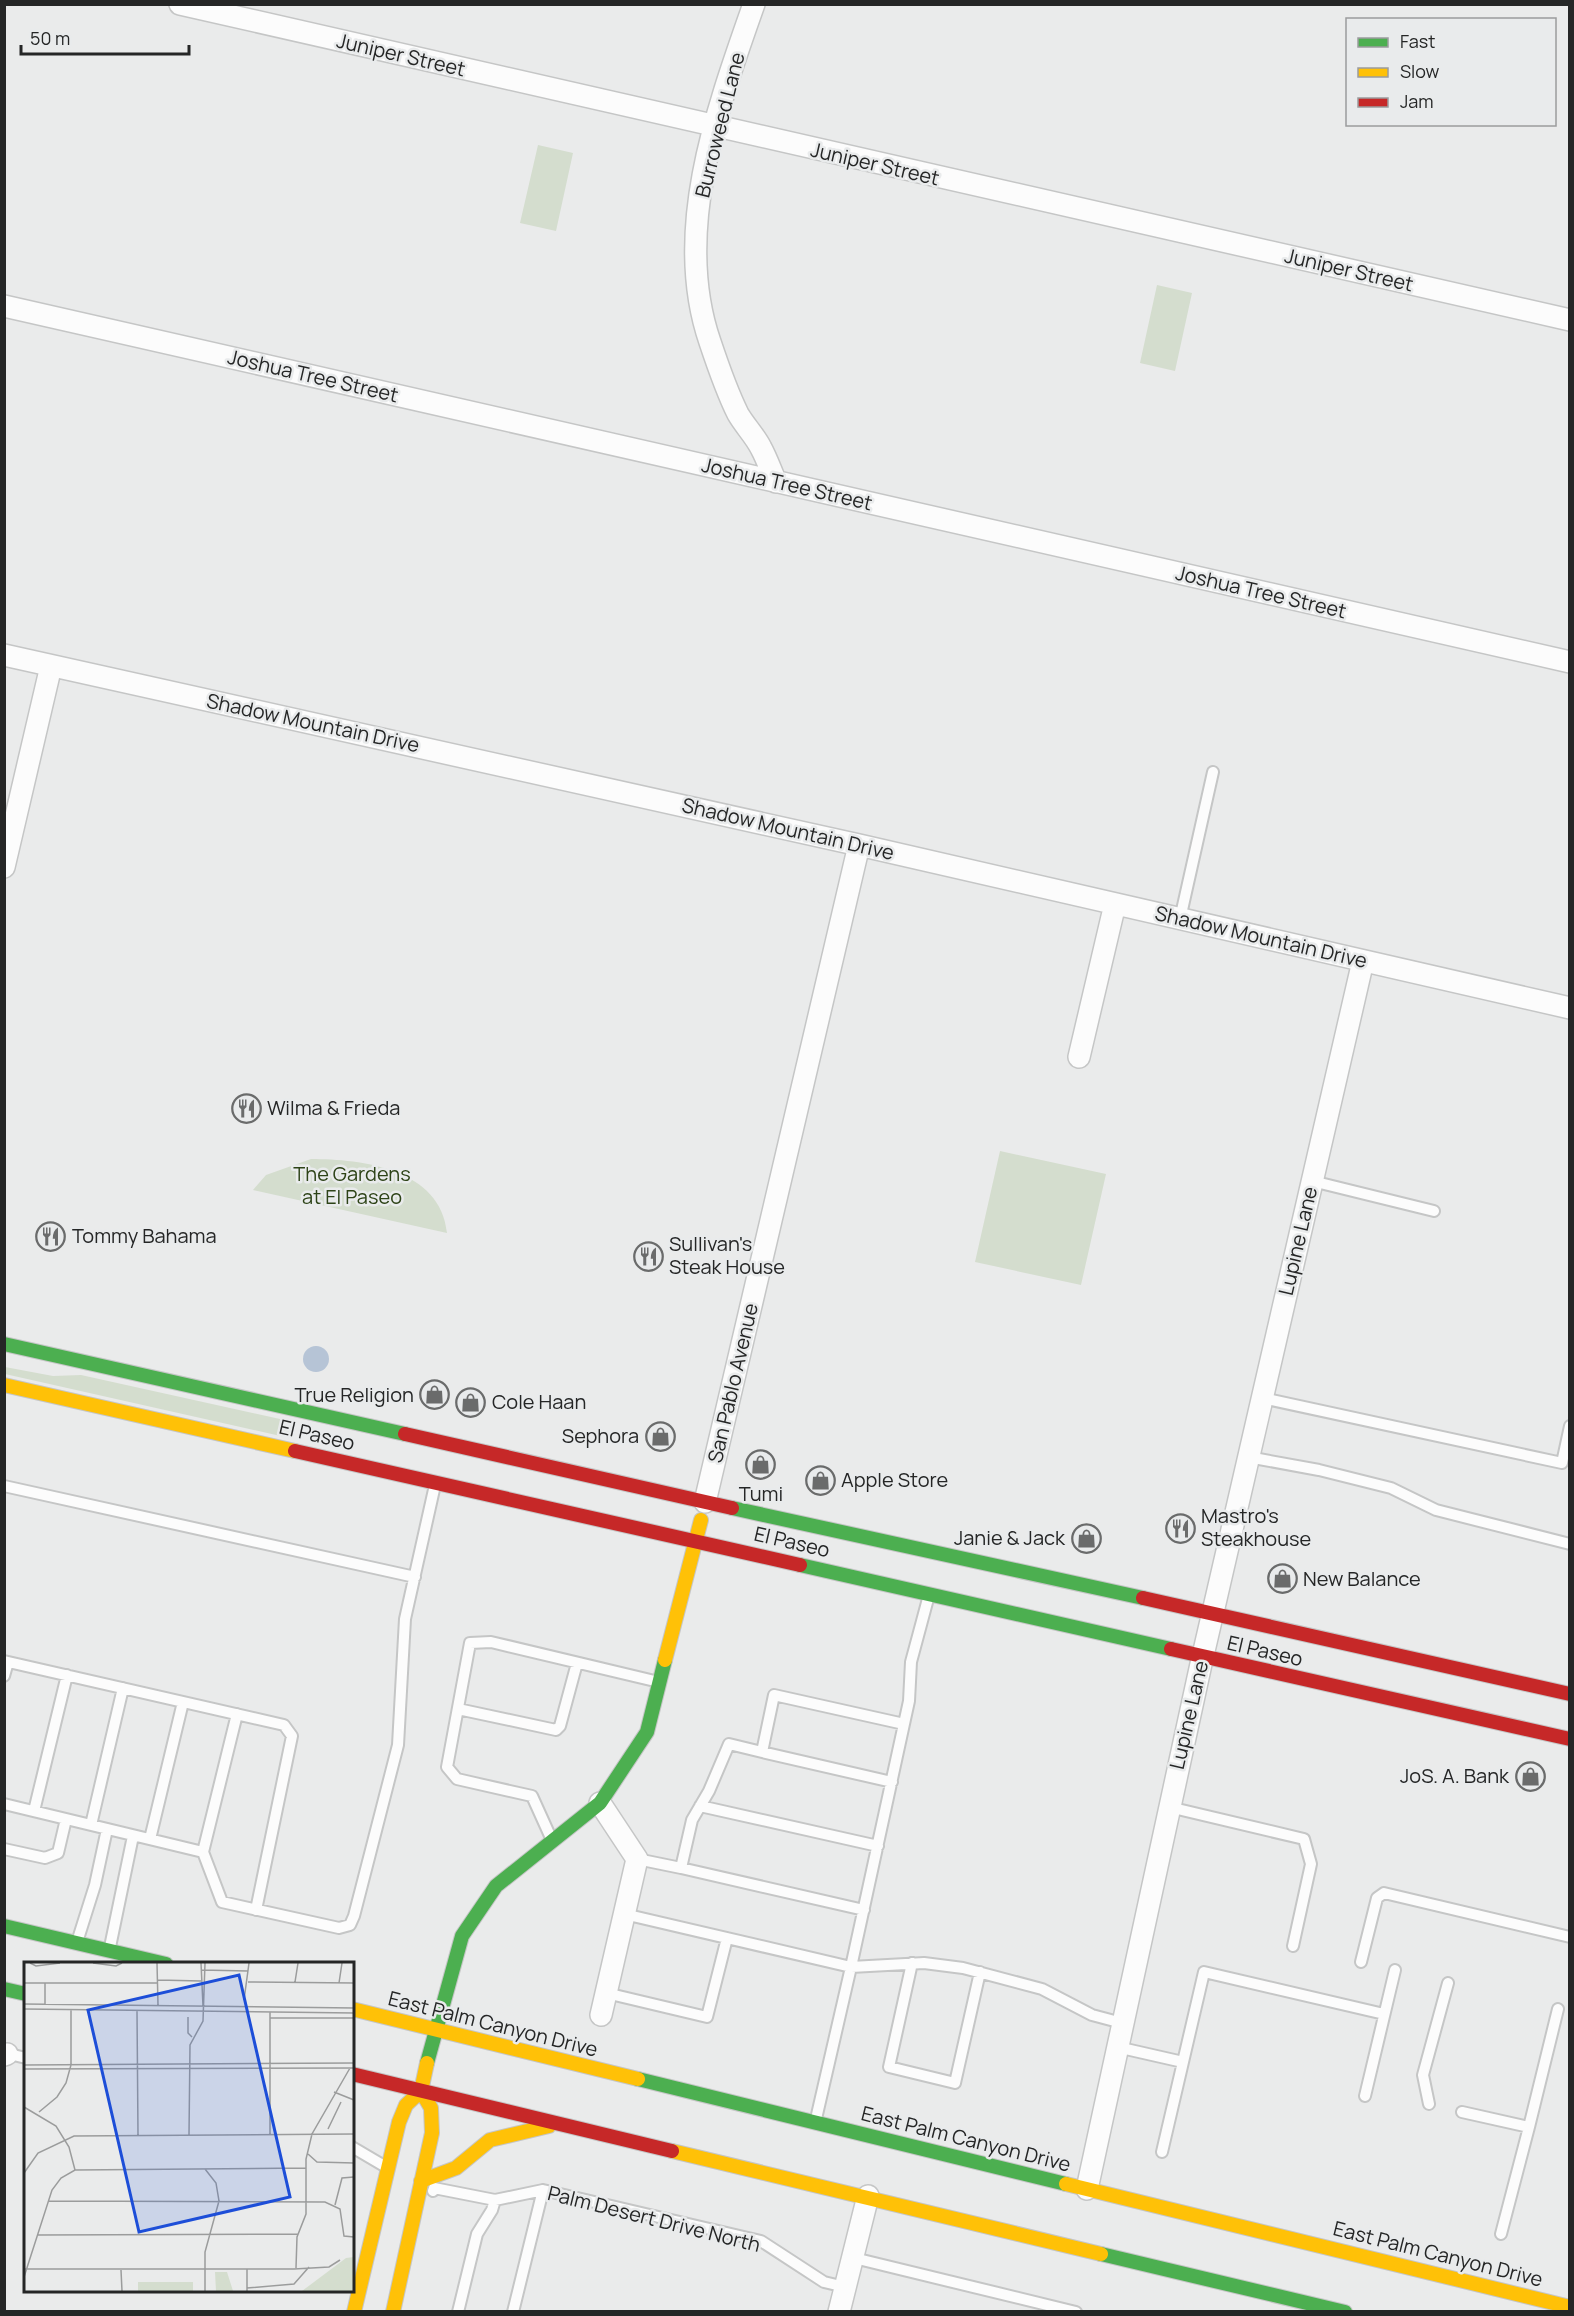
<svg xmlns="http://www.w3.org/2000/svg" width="1574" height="2316" viewBox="0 0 1574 2316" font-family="Manrope,sans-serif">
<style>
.green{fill:#d4ddce}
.water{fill:#b6c4d6}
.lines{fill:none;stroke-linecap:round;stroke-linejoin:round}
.lane-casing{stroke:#c5c6c6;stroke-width:14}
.street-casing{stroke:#c5c6c6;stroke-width:24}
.fast-casing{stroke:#c5c6c6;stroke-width:16}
.slow-casing{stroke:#c5c6c6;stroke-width:16}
.jam-casing{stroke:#c5c6c6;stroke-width:16}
.lane{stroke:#fcfcfc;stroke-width:10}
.street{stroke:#fcfcfc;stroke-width:21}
.fast{stroke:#4caf50;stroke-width:14}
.slow{stroke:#ffc107;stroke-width:14}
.jam{stroke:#c62828;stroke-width:14}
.labels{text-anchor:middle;stroke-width:5;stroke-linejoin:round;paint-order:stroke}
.street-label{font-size:20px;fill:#252626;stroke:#e9ebec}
.poi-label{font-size:20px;fill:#252626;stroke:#e9ebec;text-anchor:start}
.park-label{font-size:20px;fill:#2d4317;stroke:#e9ebec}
.inset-road{fill:none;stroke:#9b9c9c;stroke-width:1.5}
.view{fill:#1d4ed8;fill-opacity:0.15;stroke:#1d4ed8;stroke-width:3}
.inset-edge{fill:none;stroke:#252626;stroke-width:3}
</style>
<rect width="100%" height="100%" fill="#eaebeb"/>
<path class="green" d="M538,145L573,153L556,231L520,223Z
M1157,285L1192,293L1175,371L1140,363Z
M1000,1151L1106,1174L1081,1285L975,1262Z
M311,1159C362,1159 441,1169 447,1233L253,1190L266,1175Z
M5,1367L53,1376L81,1375L289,1421L293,1425L291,1433L285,1437L5,1374Z"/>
<path class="water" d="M303 1359a13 13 0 1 1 26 0a13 13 0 1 1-26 0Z"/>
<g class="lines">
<defs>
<path id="lane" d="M1180,919L1213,772
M1312,1181L1434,1211
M1262,1398L1562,1463L1570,1426
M1248,1457L1319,1470L1391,1488L1436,1510L1570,1544
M4,1486L415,1577
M4,1661L284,1725L292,1736L256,1910
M4,1676L8,1662
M458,1709L556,1730L560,1726L577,1663
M237,1714L203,1852L222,1902L339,1928L350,1925L354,1916L398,1745L405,1619L435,1485
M762,1752L892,1782
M4,1804L203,1852
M700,1806L878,1846
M1169,1807L1304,1839L1311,1864L1293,1946
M34,1811L67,1675
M91,1825L123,1688
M551,1838L532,1796L457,1779L447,1767L470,1643L491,1642L659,1682
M150,1839L183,1702
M4,1849L45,1858L58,1853L66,1819
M637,1859L681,1868L692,1820L709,1791L729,1744L762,1752L774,1695L904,1724
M681,1868L864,1910
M624,1914L851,1967L909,1701L911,1662L929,1595
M78,1939L95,1885L107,1829
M110,1947L133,1836
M1361,1962L1377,1898L1384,1893L1570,1937
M912,1963L889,2067L955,2083L980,1972
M606,1993L707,2017L727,1938
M1117,2047L1183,2062
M5,2053L26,2058
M1365,2096L1395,1970
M1429,2104L1423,2075L1448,1983
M1462,2112L1529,2127L1558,2009
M816,2119L851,1967L924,1963L963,1968L1042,1989L1092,2015L1122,2023
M352,2147L386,2167
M1162,2152L1204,1972L1384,2014
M433,2191L434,2188L495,2200L543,2190L761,2241L824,2282L845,2287
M1501,2234L1529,2127
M854,2258L1076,2312
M458,2312L477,2234L492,2210L495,2200
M513,2312L543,2190"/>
<path id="street" d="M180,4L1570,320
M754,4C717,109 672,232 710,342C718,366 727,392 738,414C745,426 755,436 761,448C767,459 771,471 776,482
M4,306L1570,662
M4,655L859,845L1570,1008
M4,867L51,666
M1079,1057L1115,904
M705,1502L859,845
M600,1803L637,1859L601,2015
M4,2055L7,2054
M1087,2189L1201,1664L1363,961
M839,2312L868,2196"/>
<path id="fast" d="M4,1344L405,1434
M732,1508L1143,1598
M800,1565L1171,1649
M4,1926L166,1964
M4,1989L26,1994
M427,2063L462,1936L496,1886L600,1803L647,1732L665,1660
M638,2079L1066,2184
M1101,2254L1345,2312"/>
<path id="slow" d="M4,1385L295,1451
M665,1660L701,1520
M352,2009L638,2079
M672,2151L1101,2254
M421,2181L456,2168L490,2140L549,2126
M1066,2184L1570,2307
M354,2312L399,2122L406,2105L421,2091L427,2063
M393,2312L432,2133L431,2108L421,2091"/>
<path id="jam" d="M405,1434L732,1508
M295,1451L800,1565
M1143,1598L1570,1694
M1171,1649L1570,1739
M352,2074L672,2151"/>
</defs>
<use href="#lane" class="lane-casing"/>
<use href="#street" class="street-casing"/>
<use href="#fast" class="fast-casing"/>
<use href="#slow" class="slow-casing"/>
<use href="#jam" class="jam-casing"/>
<use href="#lane" class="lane"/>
<use href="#street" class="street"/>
<use href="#fast" class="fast"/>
<use href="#slow" class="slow"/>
<use href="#jam" class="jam"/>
</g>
<defs>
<symbol id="restaurant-ring" viewBox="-11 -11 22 22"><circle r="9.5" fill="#e9ebec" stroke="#6a6b6b" stroke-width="1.5"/><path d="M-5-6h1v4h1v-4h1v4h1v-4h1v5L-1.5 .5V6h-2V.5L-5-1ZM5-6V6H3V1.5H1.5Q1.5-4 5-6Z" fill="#6a6b6b"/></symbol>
<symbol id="shop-ring" viewBox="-11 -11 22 22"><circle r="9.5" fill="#e9ebec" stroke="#6a6b6b" stroke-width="1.5"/><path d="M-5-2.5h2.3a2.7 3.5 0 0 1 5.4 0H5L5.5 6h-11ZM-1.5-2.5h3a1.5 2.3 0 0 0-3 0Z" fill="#6a6b6b"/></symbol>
</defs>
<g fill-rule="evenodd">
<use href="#restaurant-ring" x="230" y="1092" width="33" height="33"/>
<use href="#restaurant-ring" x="34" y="1220" width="33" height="33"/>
<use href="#restaurant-ring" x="632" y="1240" width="33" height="33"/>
<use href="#shop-ring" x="418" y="1378" width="33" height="33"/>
<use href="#shop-ring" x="454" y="1386" width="33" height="33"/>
<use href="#shop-ring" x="644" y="1420" width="33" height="33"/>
<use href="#shop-ring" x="744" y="1448" width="33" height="33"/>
<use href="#shop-ring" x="804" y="1464" width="33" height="33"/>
<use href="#restaurant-ring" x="1164" y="1512" width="33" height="33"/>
<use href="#shop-ring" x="1070" y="1522" width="33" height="33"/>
<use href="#shop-ring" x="1266" y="1562" width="33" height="33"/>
<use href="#shop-ring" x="1514" y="1760" width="33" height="33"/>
</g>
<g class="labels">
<g class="street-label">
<text transform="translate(401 55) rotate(13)" y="7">Juniper Street</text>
<text transform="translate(720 125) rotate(-76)" y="7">Burroweed Lane</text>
<text transform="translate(875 164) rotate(13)" y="7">Juniper Street</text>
<text transform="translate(1349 270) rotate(13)" y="7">Juniper Street</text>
<text transform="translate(313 376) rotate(13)" y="7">Joshua Tree Street</text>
<text transform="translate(787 484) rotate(13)" y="7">Joshua Tree Street</text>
<text transform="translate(1261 592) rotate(13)" y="7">Joshua Tree Street</text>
<text transform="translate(313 723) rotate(12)" y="7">Shadow Mountain Drive</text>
<text transform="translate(788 829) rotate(13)" y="7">Shadow Mountain Drive</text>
<text transform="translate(1261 937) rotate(13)" y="7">Shadow Mountain Drive</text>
<text transform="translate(1298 1241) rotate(-77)" y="7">Lupine Lane</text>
<text transform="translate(733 1383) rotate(-77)" y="7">San Pablo Avenue</text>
<text transform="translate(317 1435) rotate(13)" y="7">El Paseo</text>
<text transform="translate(792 1542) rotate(13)" y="7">El Paseo</text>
<text transform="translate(1265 1651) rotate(13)" y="7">El Paseo</text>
<text transform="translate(1189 1715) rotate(-77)" y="7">Lupine Lane</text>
<text transform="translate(493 2024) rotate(14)" y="7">East Palm Canyon Drive</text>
<text transform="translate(966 2139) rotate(14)" y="7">East Palm Canyon Drive</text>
<text transform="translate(654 2219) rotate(14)" y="7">Palm Desert Drive North</text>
<text transform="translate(1438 2254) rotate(14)" y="7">East Palm Canyon Drive</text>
</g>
<g class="poi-label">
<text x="267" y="1115">Wilma &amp; Frieda</text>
<text x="72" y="1243">Tommy Bahama</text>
<text x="669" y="1251">Sullivan's<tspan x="669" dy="23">Steak House</tspan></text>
<text x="414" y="1402" text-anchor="end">True Religion</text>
<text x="492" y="1409">Cole Haan</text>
<text x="639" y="1443" text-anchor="end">Sephora</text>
<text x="841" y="1487">Apple Store</text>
<text x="761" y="1501" text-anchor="middle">Tumi</text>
<text x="1201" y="1523">Mastro's<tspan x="1201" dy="23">Steakhouse</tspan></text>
<text x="1065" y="1545" text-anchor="end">Janie &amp; Jack</text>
<text x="1303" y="1586">New Balance</text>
<text x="1509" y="1783" text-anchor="end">JoS. A. Bank</text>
</g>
<g class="park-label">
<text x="352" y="1181">The Gardens<tspan x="352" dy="23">at El Paseo</tspan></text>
</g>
</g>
<g transform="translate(24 1962)">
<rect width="330" height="330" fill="#eaebeb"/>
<path d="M330,295V329H278L322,296ZM191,310H203L209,329H192ZM114,320H169V329H114Z" fill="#d4ddce"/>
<path class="inset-road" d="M6,1L12,4L36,1M69,1L92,4L98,1M133,1L134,43M177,1L179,44M177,8L224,9M134,18L177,19M224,20L330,21M271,20L274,1M0,21H134M21,21V42M315,21L318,1M220,38L225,1M0,42L330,46M0,47L330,51M113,49L114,173M246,50V172M164,55V71L168,75M246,56H330M0,103L330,101M0,107L330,106M310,130L330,138M0,145L32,164L45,185L51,208M15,150L33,135L42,121L47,103V48M304,167L317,140M165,173L166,83L179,59L181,1M284,192L293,200L330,201M0,211L14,191L50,174L330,172M25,239L301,240L316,247L320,274L330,275M311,243L318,216L330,215M14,273L274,272M272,306L273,275L282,252V197L288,172L326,106M1,307H270L305,305L316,298M223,307V329M97,308L98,329M0,315L28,228L37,216L51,208L282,206M223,326L270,322L285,305M181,329V290L195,239L192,221L181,207"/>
<path class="view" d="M215,13L266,235L115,270L64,48Z"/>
<rect width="330" height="330" class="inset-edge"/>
</g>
<rect width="1574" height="2316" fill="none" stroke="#252626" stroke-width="12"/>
<rect x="1346" y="18" width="210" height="108" fill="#e9ebec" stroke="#9b9c9d" stroke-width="1.5"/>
<rect x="1358" y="38" width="30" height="9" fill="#4caf50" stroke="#9b9c9d" stroke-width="1.5"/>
<text x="1400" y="48" font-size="18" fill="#252626">Fast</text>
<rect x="1358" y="68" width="30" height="9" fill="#ffc107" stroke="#9b9c9d" stroke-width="1.5"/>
<text x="1400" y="78" font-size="18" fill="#252626">Slow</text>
<rect x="1358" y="98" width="30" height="9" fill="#c62828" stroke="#9b9c9d" stroke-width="1.5"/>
<text x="1400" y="108" font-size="18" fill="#252626">Jam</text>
<path d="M21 45v9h168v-9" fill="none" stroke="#252626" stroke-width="3"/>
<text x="30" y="45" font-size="18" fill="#252626" stroke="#e9ebec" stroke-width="4.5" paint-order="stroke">50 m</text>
</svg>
